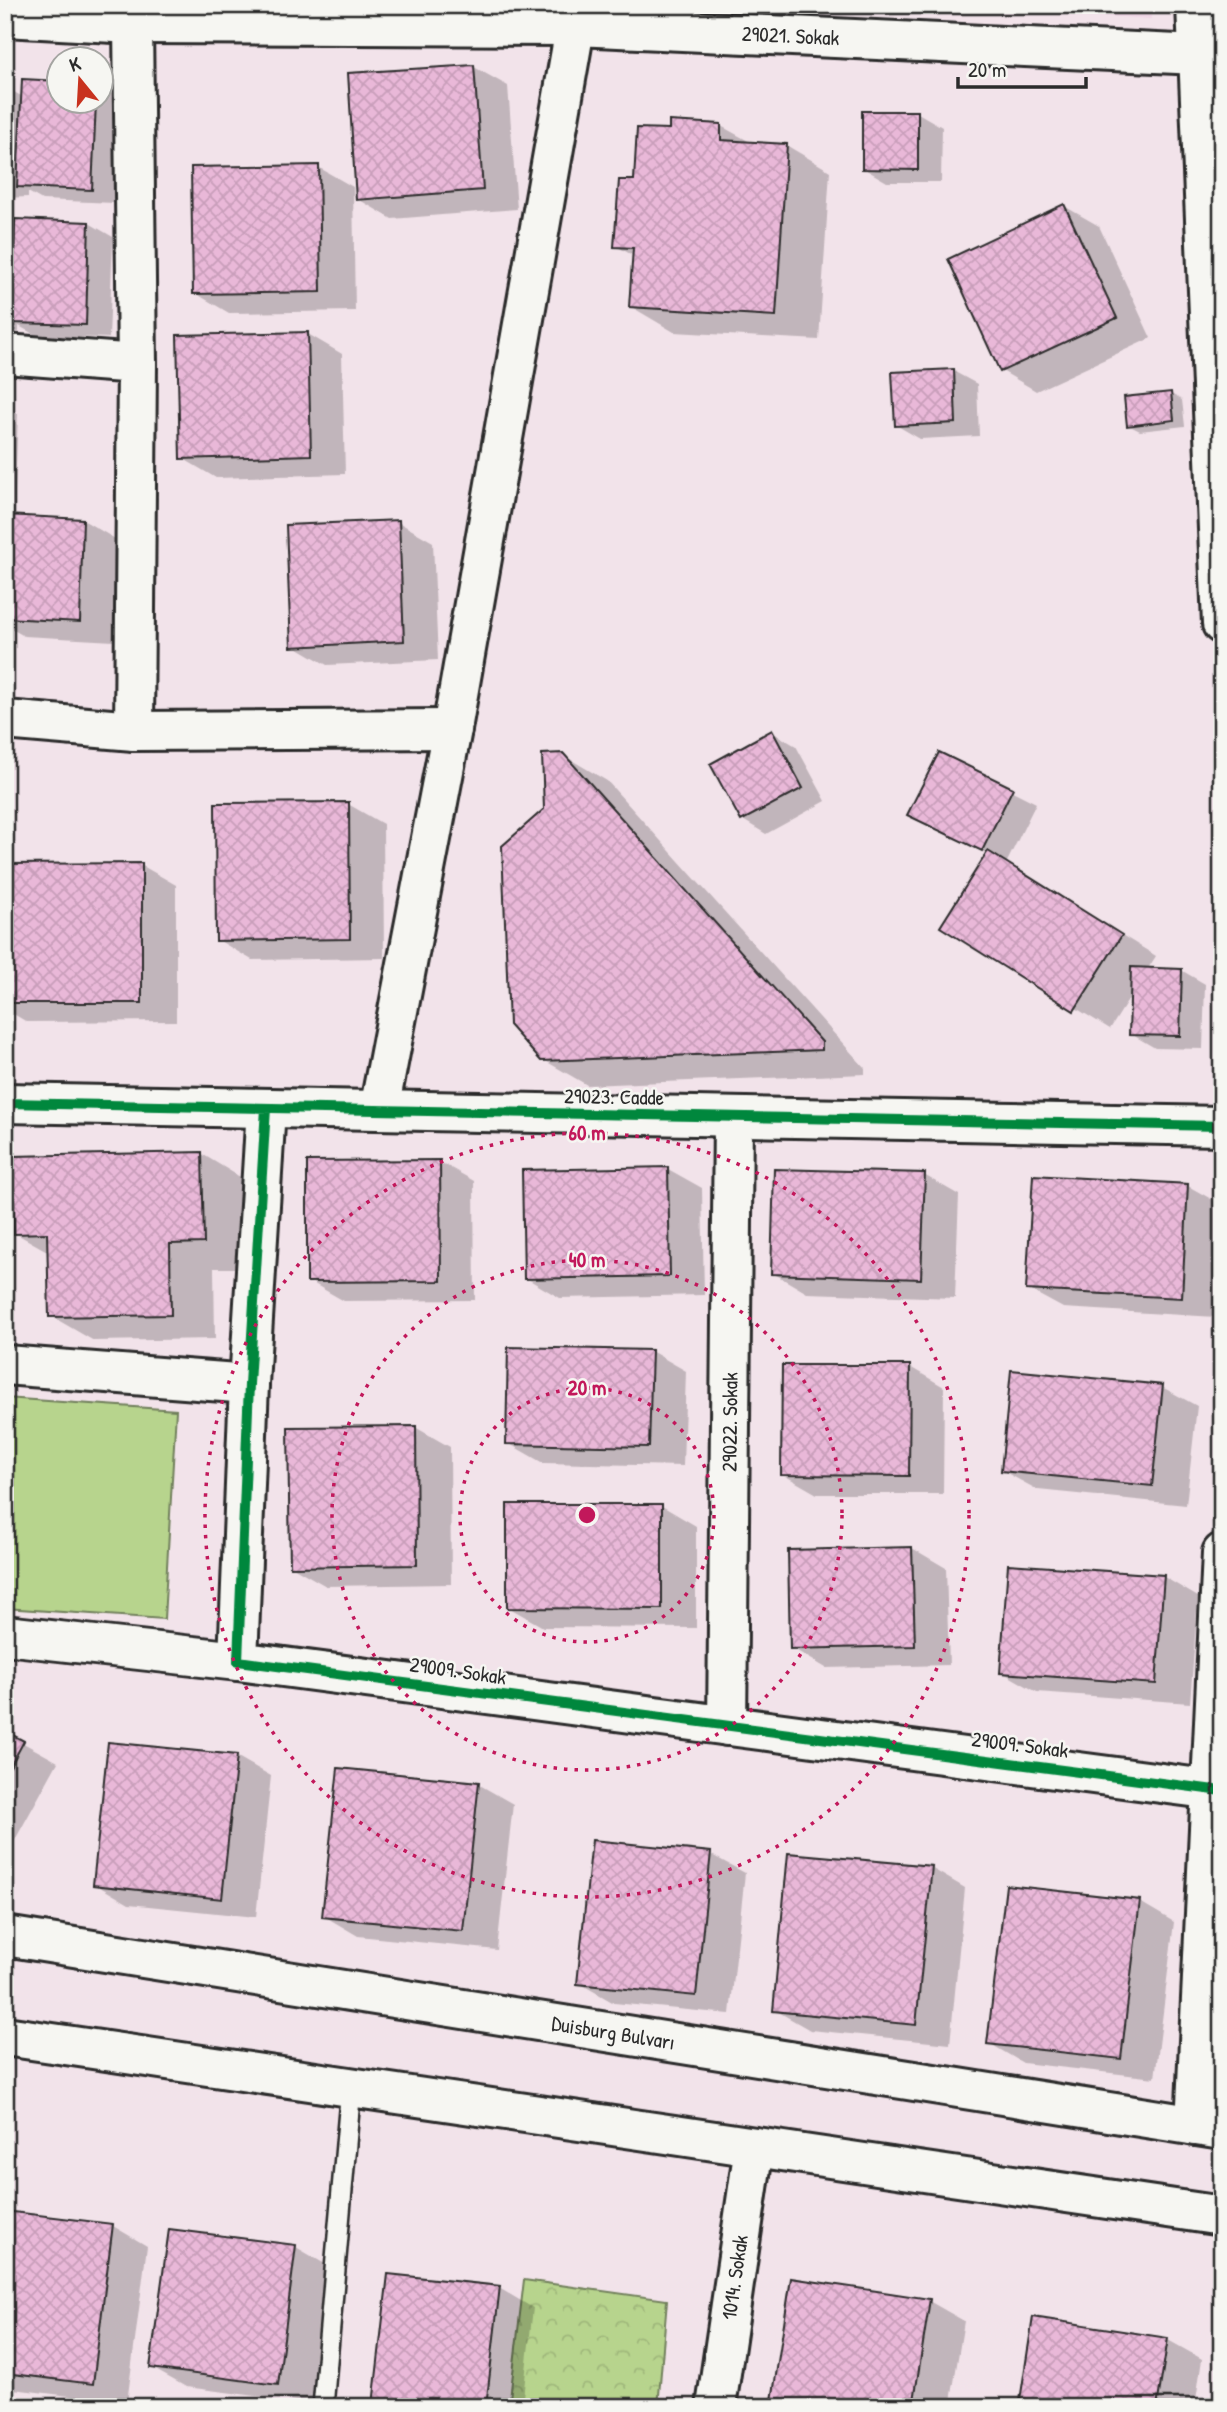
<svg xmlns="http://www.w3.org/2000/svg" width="1227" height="2412" viewBox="0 0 1227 2412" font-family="'Patrick Hand',sans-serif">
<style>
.built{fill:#efd6e5}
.grass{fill:#b7d48d;stroke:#71805c;stroke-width:2}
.park{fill:url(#park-crowns);stroke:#71805c;stroke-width:2}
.shadow{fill:#0003}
.building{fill:url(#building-cross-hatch);stroke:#2b2b2b;stroke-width:2}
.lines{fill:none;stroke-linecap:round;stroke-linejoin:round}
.service-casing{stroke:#2b2b2b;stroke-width:24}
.minor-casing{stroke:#2b2b2b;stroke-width:44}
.tertiary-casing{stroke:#2b2b2b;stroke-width:44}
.secondary-casing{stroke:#2b2b2b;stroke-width:44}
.service{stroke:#f6f6f2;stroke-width:19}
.minor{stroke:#f6f6f2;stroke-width:38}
.tertiary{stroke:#f6f6f2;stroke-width:38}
.secondary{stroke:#f6f6f2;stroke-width:38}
.cycleway-casing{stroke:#f6f6f2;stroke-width:15}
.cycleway{stroke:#00873e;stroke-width:10}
.ring{fill:none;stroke:#c2185b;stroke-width:3.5;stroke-dasharray:3.5 7}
.labels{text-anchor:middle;stroke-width:5;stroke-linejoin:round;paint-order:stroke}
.street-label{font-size:21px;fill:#2b2b2b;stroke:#f6f6f2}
.centre{fill:#c2185b;stroke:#f6f6f2;stroke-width:3.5}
.ring-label{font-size:21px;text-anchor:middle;font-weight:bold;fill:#c2185b;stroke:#f6f6f2;stroke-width:5;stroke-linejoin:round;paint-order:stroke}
</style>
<defs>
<pattern id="park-crowns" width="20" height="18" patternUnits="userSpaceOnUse" patternTransform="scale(1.75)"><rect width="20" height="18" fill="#b7d48d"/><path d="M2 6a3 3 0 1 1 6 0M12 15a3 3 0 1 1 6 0" fill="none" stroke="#9eb67a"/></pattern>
<pattern id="building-cross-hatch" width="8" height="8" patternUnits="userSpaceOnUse" patternTransform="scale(1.75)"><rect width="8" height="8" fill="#e9b8d8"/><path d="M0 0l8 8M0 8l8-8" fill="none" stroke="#c89eba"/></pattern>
</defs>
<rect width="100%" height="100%" fill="#f2e3ea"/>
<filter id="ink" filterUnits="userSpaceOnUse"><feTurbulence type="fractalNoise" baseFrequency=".0143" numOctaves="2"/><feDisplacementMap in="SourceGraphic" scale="14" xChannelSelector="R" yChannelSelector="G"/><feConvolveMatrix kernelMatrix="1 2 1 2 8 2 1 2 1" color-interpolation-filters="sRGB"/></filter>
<g filter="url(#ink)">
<path class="built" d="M936,5H1150L1151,19Z"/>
<path class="grass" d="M5,1398L176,1410L164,1619L5,1608Z"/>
<path class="park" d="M524,2280L667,2300L658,2407H509Z"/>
<path class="shadow" d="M535,5H588L586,17Z
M474,67L508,86L517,209L392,219L358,199Z
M5,87L23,97L60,102H102V87L120,97L115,203L42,200L28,192V197L5,198Z
M918,113L942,127L941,182H887L863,168Z
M721,126L752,143L786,145L830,171L819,340L674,332L630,306L634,256L616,246L635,182L671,131Z
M318,167L353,187L355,311L229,313L195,293Z
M1064,206L1099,226L1151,338L1036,391L1002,371Z
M5,215L15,221L89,223L113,237L109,338L37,336L19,326V332H5Z
M308,334L342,354L345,474L216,478L182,458Z
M953,371L977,384L979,436L920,439L896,425Z
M1171,394L1182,400L1185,426L1140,431L1128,425Z
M5,406L18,414L14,517L83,520L117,540L114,641L24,636L5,625Z
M398,522L433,542L438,660L327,665L293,645Z
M772,732L796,746L826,801L766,834L743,820Z
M940,754L1036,803L1006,864L1156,956L1147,970H1181L1205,984L1203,1049L1155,1048L1131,1034L1132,994L1110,1029L942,926L988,854L910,814Z
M563,755L607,781L865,1068V1074L587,1085L542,1059Z
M348,804L383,824L384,958L252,960L218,940Z
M141,865L176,885V1021L27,1022L5,1009V866Z
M202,1154L245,1180L247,1268H214L215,1339L94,1341L51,1316L49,1252L15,1233Z
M440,1162L474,1181L475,1300L344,1301L309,1281Z
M668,1169L702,1188L704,1295L560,1298L526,1278Z
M924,1175L959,1195L955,1298L807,1293L773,1273Z
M1035,1177L1188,1186L1222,1205L1216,1317L1063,1308L1028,1289Z
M651,1351L686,1371L683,1466L543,1463L508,1443Z
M910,1367L944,1387L943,1494H817L782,1474Z
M1162,1387L1197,1406L1186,1505L1038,1490L1003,1471Z
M415,1427L450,1447L451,1584L326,1586L291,1566Z
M662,1506L696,1526V1628L543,1627L508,1607Z
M912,1548L946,1568L949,1665L826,1668L792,1648Z
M1010,1566L1164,1577L1198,1597L1190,1703L1037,1692L1002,1672Z
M5,1733L58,1762L5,1858Z
M236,1756L271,1776L256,1917L129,1904L95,1884Z
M478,1784L513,1804L497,1950L358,1936L324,1916Z
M710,1854L745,1873L730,2014L614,2003L579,1983Z
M931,1868L965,1888L950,2044L810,2030L775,2010Z
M1140,1902L1174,1922L1155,2078L1023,2063L989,2043Z
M5,2213L113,2226L147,2246L127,2403L5,2388Z
M170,2231L296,2247L330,2267L312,2403L186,2387L152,2368Z
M499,2288L533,2308L522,2407H380L375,2404Z
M929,2301L964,2321L950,2407H772Z
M1168,2340L1202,2359L1195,2407H1021Z"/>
<path class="building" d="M474,65L483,190L356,200L348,73Z
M22,79L60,81V102H96L92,190L17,187Z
M862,111H918V170L862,169Z
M669,121L721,124V140L787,144L776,316L629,307L633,248L614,247L619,180H634L637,128L669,129Z
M319,165L321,292L193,294L191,167Z
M1064,204L1117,318L1000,372L948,259Z
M15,219L89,222L86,325L12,323Z
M308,332L311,455L180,459L177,335Z
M954,369L956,423L895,426L892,372Z
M1171,392L1174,420L1127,426L1124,397Z
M5,515L83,519L80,622L5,618Z
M399,520L404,641L291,647L286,525Z
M772,730L803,788L741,821L710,764Z
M939,752L1013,788L982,851L907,815Z
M563,753L822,1042V1050L541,1061L509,1025L502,846L544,809L542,754Z
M349,802L350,939L216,941L215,803Z
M988,851L1122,935L1074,1011L940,927Z
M142,863V1003H5V864Z
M1131,967L1182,969L1180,1036L1129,1035Z
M202,1152L204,1243L170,1244L171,1315L49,1317L47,1233L14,1234L12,1156Z
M440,1160L441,1281L307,1282V1161Z
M668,1167L670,1276L524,1279L522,1170Z
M774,1169L925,1173L921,1279L771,1274Z
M1033,1175L1188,1184L1182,1298L1026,1290Z
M508,1347L652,1350L649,1447L506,1444Z
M782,1365H910L909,1476L781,1475Z
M1011,1370L1163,1385L1152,1486L1001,1471Z
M416,1426L417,1565L290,1567L288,1427Z
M507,1504H662V1609L507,1608Z
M912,1547L915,1646L790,1649L788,1550Z
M1008,1564L1164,1575L1156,1684L1000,1673Z
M5,1731L24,1741L5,1776Z
M108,1742L237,1755L222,1899L93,1885Z
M338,1768L479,1782L463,1931L322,1917Z
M592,1840L711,1852L696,1996L577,1984Z
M788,1853L932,1866L916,2025L773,2011Z
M1006,1885L1140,1900L1121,2059L987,2044Z
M5,2211L113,2224L93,2384L5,2373Z
M169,2229L296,2245L278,2385L150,2368Z
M388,2274L500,2286L486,2407L373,2405Z
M791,2278L930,2299L913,2407H771Z
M1033,2317L1168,2338L1157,2407H1019Z"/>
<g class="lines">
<defs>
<path id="service" d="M323,2407L351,2087"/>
<g id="minor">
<path d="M1196,5L1222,624"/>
<path id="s1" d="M5,17L133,24L576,26L1199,55"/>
<path d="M133,24L137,364L134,731"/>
<path d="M5,354L137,364"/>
<path d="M5,720L134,731L452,729"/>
<path d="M266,1108L249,1384L238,1661L1222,1791"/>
<path d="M379,1110L452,729L579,5"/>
<path d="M5,1365L249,1384"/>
<path d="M5,1635L238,1661"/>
<path id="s2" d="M727,1726L733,1119"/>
<path d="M1195,2126L1222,1553"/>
<path id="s3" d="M716,2407L754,2147"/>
</g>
<path id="tertiary" d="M5,1103L1222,1126"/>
<g id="secondary">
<path id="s4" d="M5,1936L1222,2130"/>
<path d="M5,2036L1222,2216"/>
</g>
</defs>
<use href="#service" class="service-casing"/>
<use href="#minor" class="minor-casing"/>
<use href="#tertiary" class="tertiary-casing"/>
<use href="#secondary" class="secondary-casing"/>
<use href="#service" class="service"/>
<use href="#minor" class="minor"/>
<use href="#tertiary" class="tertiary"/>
<use href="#secondary" class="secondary"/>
<defs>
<path id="cycleway" d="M5,1103L1222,1126
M266,1108L249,1384L238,1661L1222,1791"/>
</defs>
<use href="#cycleway" class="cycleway-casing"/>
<use href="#cycleway" class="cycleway"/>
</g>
</g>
<g class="ring">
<circle cx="587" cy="1515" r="127"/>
<circle cx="587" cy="1515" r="255"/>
<circle cx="587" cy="1515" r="382"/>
</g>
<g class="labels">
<g class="street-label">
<text dy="7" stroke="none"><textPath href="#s1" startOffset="786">29021. Sokak</textPath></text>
<text transform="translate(614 1097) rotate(1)" y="7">29023. Cadde</text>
<text dy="7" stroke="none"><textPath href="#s2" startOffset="304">29022. Sokak</textPath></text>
<text transform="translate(458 1671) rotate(8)" y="7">29009. Sokak</text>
<text transform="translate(1020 1745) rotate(7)" y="7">29009. Sokak</text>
<text dy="7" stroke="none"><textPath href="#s4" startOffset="616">Duisburg Bulvarı</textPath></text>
<text dy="7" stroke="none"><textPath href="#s3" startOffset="131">1014. Sokak</textPath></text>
</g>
</g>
<circle cx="587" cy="1515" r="10" class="centre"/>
<g class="ring-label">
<text x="587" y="1140">60 m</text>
<text x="587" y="1267">40 m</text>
<text x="587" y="1395">20 m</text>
</g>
<rect width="1227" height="2412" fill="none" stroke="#f6f6f2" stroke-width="28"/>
<rect x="14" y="14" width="1199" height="2384" fill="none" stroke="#2b2b2b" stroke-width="2.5" filter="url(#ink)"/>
<g transform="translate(80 80) rotate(342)"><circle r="33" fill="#f6f6f2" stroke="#a5a5a2" stroke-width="2"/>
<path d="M0-5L12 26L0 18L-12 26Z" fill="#c8321e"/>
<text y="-10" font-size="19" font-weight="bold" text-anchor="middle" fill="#2b2b2b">K</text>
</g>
<path d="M958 77v10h128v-10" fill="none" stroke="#2b2b2b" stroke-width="3.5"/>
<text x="968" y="77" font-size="21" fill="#2b2b2b" stroke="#f6f6f2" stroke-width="5" paint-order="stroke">20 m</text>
</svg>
